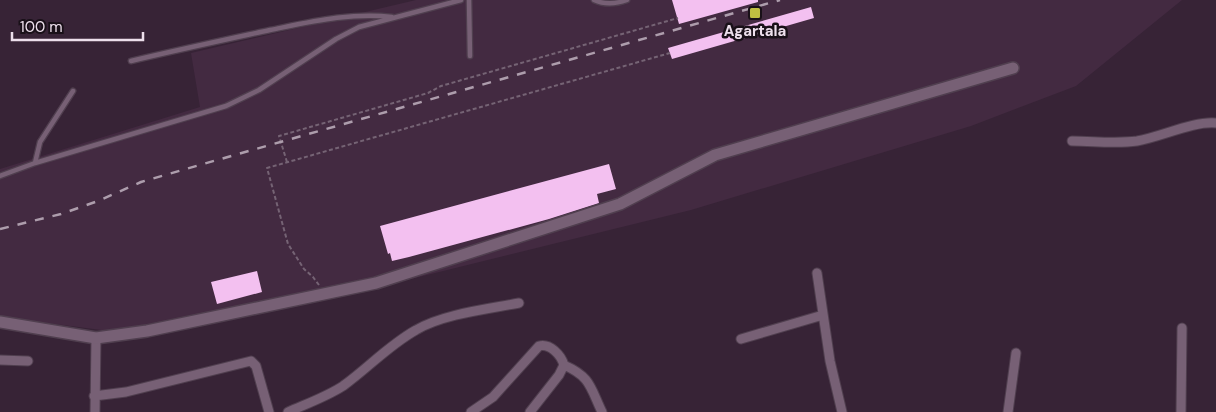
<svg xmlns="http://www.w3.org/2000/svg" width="1216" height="412" viewBox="0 0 1216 412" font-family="'DM Sans',sans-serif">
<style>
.built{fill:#432a41}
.building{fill:#f3c0f0}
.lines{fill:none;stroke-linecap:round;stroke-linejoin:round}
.service-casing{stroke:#503f4f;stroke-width:7}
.minor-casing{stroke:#503f4f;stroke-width:11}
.tertiary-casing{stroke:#503f4f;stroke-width:14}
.path{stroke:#756374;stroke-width:2;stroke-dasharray:4 2.5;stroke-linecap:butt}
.service{stroke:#776075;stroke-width:4.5}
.minor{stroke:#776075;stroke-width:9}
.tertiary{stroke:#776075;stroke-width:11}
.rail{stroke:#ad9dac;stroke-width:2.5;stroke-dasharray:9 9;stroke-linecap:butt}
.poi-dot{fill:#bfbe41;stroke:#191018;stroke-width:2}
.labels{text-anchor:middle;stroke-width:5;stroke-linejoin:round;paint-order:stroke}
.poi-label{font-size:15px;font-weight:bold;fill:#eddfec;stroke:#191018}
</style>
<rect width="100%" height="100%" fill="#372336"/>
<path class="built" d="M416,0H1182L1076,86L971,126L691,210L354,293L295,294L174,327L109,331L0,317V169L200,107L191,53Z"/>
<path class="building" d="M672,0H758V2L679,24Z
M811,7L814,18L672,59L668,48Z
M609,164L616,189L597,194L599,203L549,219L409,257L392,261L390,253L388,254L380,226Z
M257,271L262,292L217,304L211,282Z"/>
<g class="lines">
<defs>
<path id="service" d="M469,0L470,56
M594,0C605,5 616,4 627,0
M131,61C177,50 224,40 270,30C310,22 352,12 392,17
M35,163L40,142L73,91
M0,176L35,163L226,106L259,90L336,39L359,27L461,0"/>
<path id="minor" d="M1072,141C1093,141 1116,144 1137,141C1161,137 1193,121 1216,123
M817,273L830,361L842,412
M741,339L823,315
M0,360L28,361
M564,365C591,377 590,387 602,412
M94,396L126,392L251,361L256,366L269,412
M95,412L96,338
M288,412C306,404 326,397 343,386C368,368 389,345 416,330C443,314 488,309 519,303
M471,412L493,397L539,346C550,343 561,355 564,365L559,375L530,412
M1008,412L1016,353
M1181,412L1182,328"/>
<path id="tertiary" d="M0,322L96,338L147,331L376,283L620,204L715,155L1013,68"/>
</defs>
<use href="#service" class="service-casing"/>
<use href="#minor" class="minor-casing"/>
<use href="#tertiary" class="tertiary-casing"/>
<path class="path" d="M287,162L279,136L428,93L441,86L678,18
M319,285L313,277L304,269L288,244L267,168L670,53"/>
<use href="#service" class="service"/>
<use href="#minor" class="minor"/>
<use href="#tertiary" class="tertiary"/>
<path class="rail" d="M0,229L61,214L98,201L141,182L203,164L780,0"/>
</g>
<rect class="poi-dot" x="749" y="7" width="12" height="12" rx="2.5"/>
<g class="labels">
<g class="poi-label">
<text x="755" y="36">Agartala</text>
</g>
</g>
<path d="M12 32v8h131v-8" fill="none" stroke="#eddfec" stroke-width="2.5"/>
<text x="20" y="32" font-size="15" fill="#eddfec" stroke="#191018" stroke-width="4" paint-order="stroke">100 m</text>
</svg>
